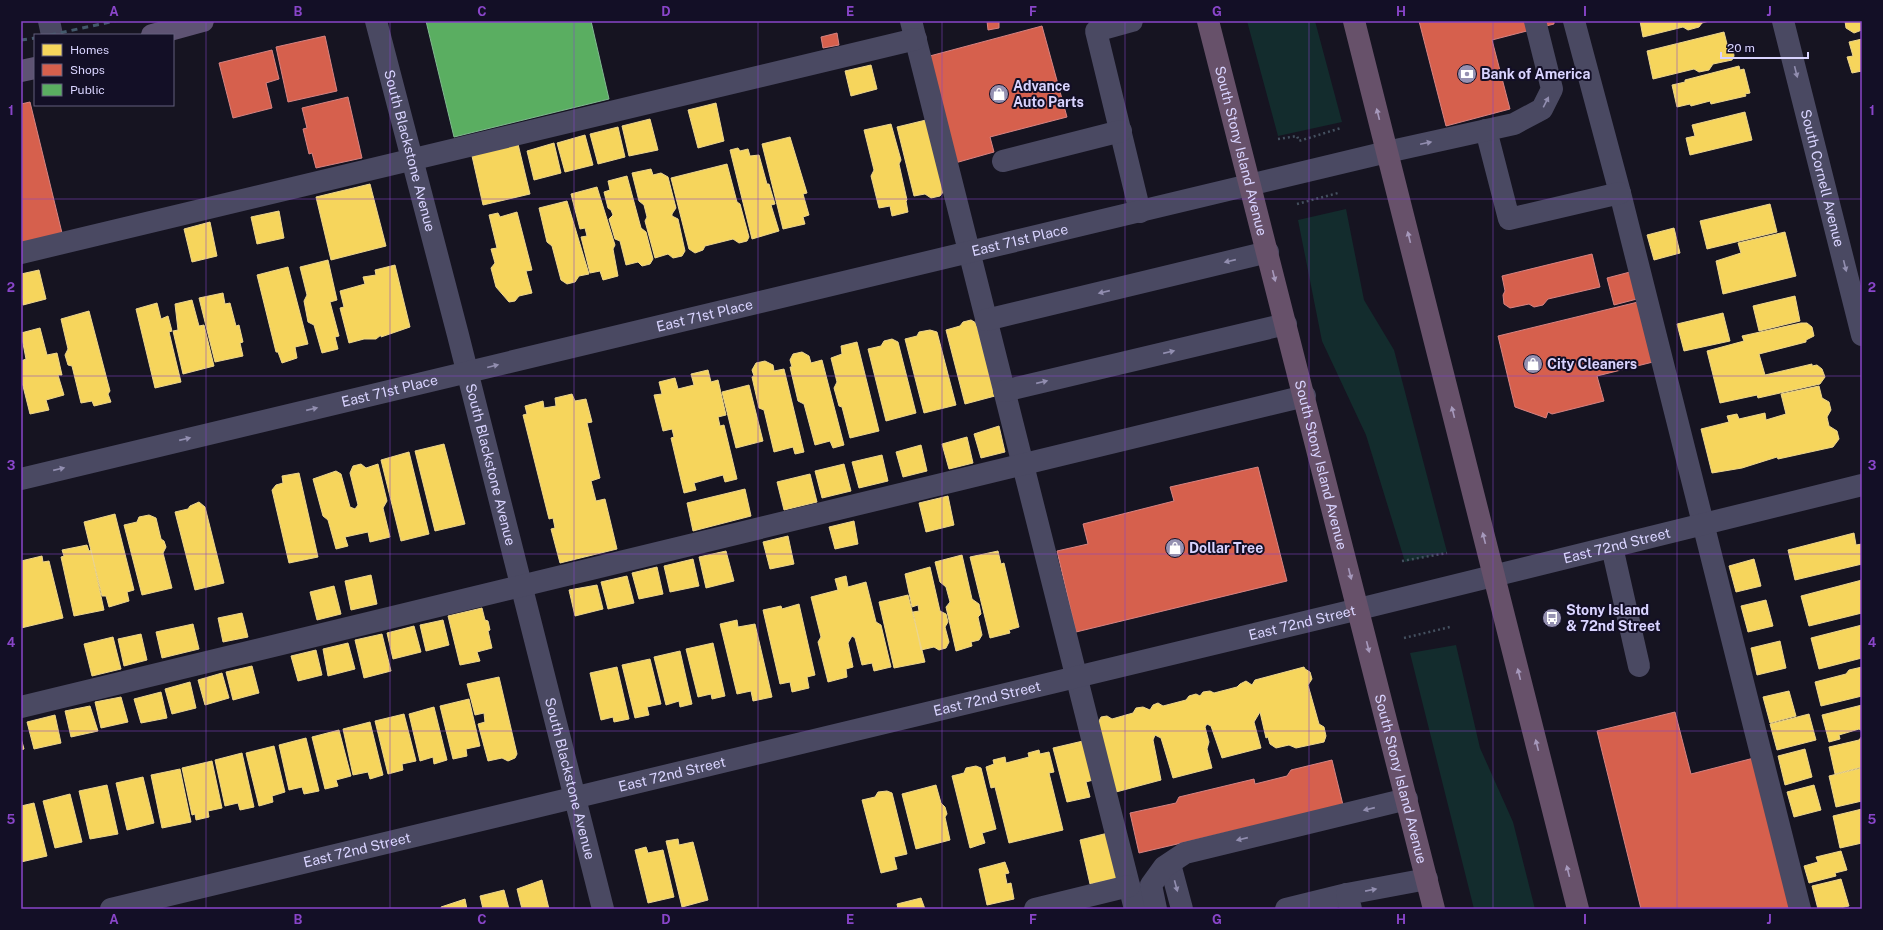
<svg xmlns="http://www.w3.org/2000/svg" width="1883" height="930" viewBox="0 0 1883 930" font-family="'Public Sans',sans-serif">
<style>
.green{fill:#132c2d}
.homes{fill:#f6d55c;stroke:#edd58d}
.shops{fill:#d6604d;stroke:#d78382}
.public{fill:#5aae61;stroke:#80b990}
.lines{fill:none;stroke-linecap:round;stroke-linejoin:round}
.path{stroke:#44505f;stroke-width:2.5;stroke-dasharray:2 3;stroke-linecap:butt}
.minor{stroke:#4a4962;stroke-width:22}
.major{stroke:#5e5373;stroke-width:22}
.highway{stroke:#67516a;stroke-width:22}
.rail{stroke:#43596b;stroke-width:3;stroke-dasharray:6 5;stroke-linecap:butt}
.oneway{fill:#928eb0}
.oneway2{fill:#a699bc}
.grid{fill:none;stroke:#8945c9;stroke-width:1;stroke-opacity:0.55}
.labels{text-anchor:middle;stroke-width:4;stroke-linejoin:round;paint-order:stroke}
.poi-label{font-size:14px;font-weight:bold;fill:#d9d4ff;stroke:#130f26;text-anchor:start}
.street-label{font-size:14px;fill:#d9d4ff;stroke:#130f26}
.neatline{fill:none;stroke:#8945c9;stroke-width:1.5}
.grid-label{font-size:13px;text-anchor:middle;font-weight:bold;fill:#8945c9}
</style>
<rect width="100%" height="100%" fill="#161421"/>
<path class="green" d="M1247,21H1315L1342,122L1278,136Z
M1346,209L1364,300L1394,350L1447,552L1405,562L1366,435L1322,341L1298,220Z
M1456,645L1480,748L1513,822L1535,909H1474L1410,653Z"/>
<path class="homes" d="M1640,21H1709L1702,23L1699,27L1688,30L1683,27L1643,37Z
M1845,21H1862V30L1854,33L1846,28Z
M1724,32L1727,44L1733,48L1734,56L1732,60L1713,64L1709,70L1699,72L1694,69L1653,79L1647,51Z
M1862,39V71L1852,73L1847,57L1853,56L1849,42Z
M871,65L877,89L851,96L845,71Z
M1739,66L1740,70L1744,69L1750,93L1745,94L1746,96L1711,104L1710,101L1691,106L1690,104L1677,107L1672,85L1685,82V80Z
M716,103L724,141L698,148L688,110Z
M1745,112L1752,140L1690,155L1686,138L1695,136L1692,125Z
M650,119L658,150L629,156L622,126Z
M926,120L944,191L940,196L931,198L925,194L914,196L897,127Z
M891,124L901,160L899,164L907,200L906,201L908,212L892,216L890,206L879,208L871,176L874,170L864,130Z
M618,127L625,157L598,164L590,134Z
M585,135L593,165L565,172L557,143Z
M790,137L807,193L803,194L809,215L803,217L805,224L783,229L762,144Z
M554,143L561,173L534,180L527,151Z
M518,144L530,194L483,205L472,156Z
M738,148L740,151L748,149L750,156L759,155L767,184H769L775,204L771,205L779,231L752,239L730,150Z
M727,164L737,202L740,204L749,237L747,241L739,243L733,239L705,246L703,250L695,253L689,249L671,178Z
M651,169L653,175L661,173L668,177L676,208L672,214V216L678,219L685,251L682,256L673,258L668,254L655,258L645,221L647,217L644,205L639,201L632,173Z
M627,176L641,228L646,232L653,259L650,264L642,266L638,262L626,265L620,241L615,239L609,219L613,215L611,210L608,208L604,192L610,190L608,181Z
M370,184L386,246L331,260L316,197Z
M597,187L615,245L613,249L618,276L603,280L600,271L590,273L581,237L587,236L585,228L580,229L571,194Z
M567,201L589,274L579,276L575,282L567,284L561,280L552,246L547,242L539,208Z
M1770,204L1777,232L1707,249L1700,221Z
M279,211L284,238L257,244L251,217Z
M517,212L532,270L526,271L532,293L519,296L515,301L509,302L496,287L491,268L495,263L491,249L497,248L489,215L498,213L500,217Z
M210,222L217,256L192,262L184,229Z
M1674,228L1680,253L1654,260L1647,235Z
M1785,232L1796,276L1723,294L1716,261L1741,253L1738,243Z
M328,260L337,300L330,302L339,336L335,337L338,349L322,353L314,325L308,322L304,301L307,295L300,267Z
M395,265L410,327L381,337V335L376,339H364L349,343L340,308L344,307L340,291L365,284L363,277L376,275L375,270Z
M288,267L308,344L295,347L297,358L282,363L278,352H276L257,275Z
M39,270L46,299L23,305L21,274Z
M223,293L225,304L230,303L236,326L239,325L243,342L240,343L243,356L215,362L199,298Z
M1795,296L1800,321L1759,331L1753,306Z
M192,300L199,326L204,325L214,366L183,374L173,331L178,330L175,304Z
M157,303L161,319L168,316L172,331L169,332L181,382L155,388L136,309Z
M89,311L110,391L108,394L111,402L94,406L92,401L81,403L72,366L68,365L65,355L68,349L61,319Z
M1723,313L1730,341L1684,351L1677,324Z
M971,320L976,323L995,396L965,404L946,330L960,326L963,322Z
M1801,323H1807L1812,327L1814,336L1806,340V342L1759,354L1765,375L1812,364V366L1817,365L1822,369L1825,377L1820,384L1758,398L1757,395L1720,403L1707,351L1744,341L1742,336Z
M40,328L47,355L57,353L62,375H58L64,395L46,400L49,410L30,414L21,378V361L26,359L21,333Z
M930,330L937,332L956,405L924,413L905,339L917,336L919,332Z
M892,339L898,342L916,413L886,421L868,349L881,346L884,341Z
M857,342L879,431L850,438L842,407L839,406L834,388L837,382L831,358L842,354L841,346Z
M802,352L809,356L811,363L822,360L844,445L833,448L830,441L815,445L804,404L798,401L790,367H792L790,360L793,354Z
M765,361L773,365L774,371L784,369L804,452L795,454L793,447L774,452L764,410L759,408L752,377L754,376L752,370L756,363Z
M708,370L711,382L718,380L726,415L718,417L720,426L724,425L737,479L725,482L723,475L694,483L696,490L684,493L671,438L674,437L672,429L663,431L654,395L662,394L659,382L675,378L678,389L694,385L691,374Z
M749,385L763,441L736,448L722,392Z
M1819,386L1822,398L1829,402L1831,410L1827,417L1829,426L1837,431L1839,439L1833,447L1778,459L1777,457L1742,468L1712,473L1701,429L1729,422L1727,416L1737,414L1739,419L1765,413L1766,420L1786,414L1781,394Z
M572,394L575,401L586,399L592,422L587,423L600,478L591,481L596,501L605,499L617,549L560,563L551,529L555,528L553,518L549,519L523,415L527,414L525,406L543,401L544,408L556,406L555,398Z
M999,426L1005,452L981,458L974,434Z
M967,437L973,463L949,469L942,444Z
M444,444L465,524L435,531L415,451Z
M921,445L927,471L903,477L896,452Z
M409,452L429,534L401,541L381,460Z
M882,455L888,481L859,488L852,462Z
M361,464L366,468L378,464L387,501L383,508L390,537L370,542L368,532L345,537L348,546L336,549L328,520L323,516L313,479L336,471L341,474L350,507L355,509L358,505L350,473L353,466Z
M844,464L851,491L822,498L815,471Z
M299,473L318,557L289,563L272,490L276,485L283,483L282,476Z
M810,474L817,502L784,510L777,482Z
M745,489L751,516L693,531L687,503Z
M948,496L954,525L926,532L919,503Z
M199,502L205,507L224,583L195,590L175,512L188,509L190,506Z
M115,514L134,590L127,592L129,601L109,607L106,596H102L84,522Z
M149,515L156,518L161,539L164,541L166,547L163,553L172,588L142,595L124,525L137,522L139,517Z
M854,521L858,544L835,549L829,527Z
M1854,533L1856,545L1862,544V564L1795,580L1788,550Z
M788,536L794,564L770,569L763,542Z
M87,545L89,551L91,550L104,610L74,616L61,557L64,556L62,550Z
M726,551L734,581L706,588L699,557Z
M998,551L1001,564L1004,563L1019,627L1009,630L1010,633L990,638L970,557Z
M962,555L972,599L979,604L981,614L978,617L982,635L979,640L971,642L972,646L956,651L946,607L950,602L946,587L940,582L935,562Z
M42,556L43,562L49,561L63,618L21,628V561Z
M693,559L699,586L670,592L664,566Z
M1754,559L1761,586L1736,592L1729,566Z
M657,567L663,594L639,599L632,573Z
M930,567L940,611L946,614L948,622L945,627L949,642L946,648L939,650L934,647L921,650L913,612L919,611L918,605L912,607L905,574Z
M371,575L377,604L351,610L345,581Z
M627,576L634,603L608,609L601,582Z
M846,576L848,587L866,582L876,622L881,625L891,667L874,671L872,663L862,665L855,638L852,636L848,643L853,667L846,669L847,677L828,682L818,642L821,637L811,597L838,590L835,579Z
M1862,580V613L1809,626L1801,596Z
M597,585L603,609L575,616L569,590Z
M334,586L341,614L317,620L310,592Z
M908,595L925,662L894,668L879,602Z
M1766,600L1773,626L1748,632L1741,606Z
M799,604L815,675L807,677L809,688L792,692L790,682L780,684L763,610L781,606L782,609Z
M482,608L485,620L488,621L490,630L488,631L492,648L477,652L480,661L460,665L448,616Z
M242,613L248,637L223,642L218,618Z
M443,620L449,645L426,651L420,625Z
M737,620L738,627L755,624L772,697L753,701L751,691L737,694L720,624Z
M193,624L199,649L162,658L156,632Z
M1862,625V658L1819,669L1811,638Z
M414,626L421,652L393,659L387,633Z
M141,634L147,660L124,666L118,639Z
M382,634L391,671L364,678L355,640Z
M113,637L121,669L92,676L84,644Z
M1780,641L1786,668L1757,675L1751,648Z
M348,643L355,669L328,676L323,649Z
M713,643L725,696L712,699L711,694L698,697L686,649Z
M316,650L322,675L298,681L291,656Z
M680,651L692,704L680,707L679,701L666,705L654,657Z
M650,659L661,704L647,707L649,715L635,718L622,665Z
M252,666L259,693L233,700L226,672Z
M617,667L629,719L614,722L613,717L601,720L590,673Z
M1304,667L1305,669L1310,672L1312,679L1308,685L1319,724L1324,727L1326,736L1324,742L1296,748L1289,745L1276,748L1270,744L1268,737L1266,738L1260,712L1254,722L1261,748L1222,758L1211,726L1207,724L1205,727L1209,742L1207,749L1212,768L1173,778L1161,738L1155,735L1153,740L1161,780L1116,792L1098,723L1101,717L1107,716L1112,719L1133,713L1136,708L1143,707L1150,710L1153,705L1158,703L1163,706L1186,700L1189,696L1196,694L1200,696L1203,692L1210,691L1214,693L1237,687L1240,684L1246,681L1252,685L1255,680Z
M1862,667V696L1821,706L1815,682L1846,674L1849,670Z
M222,673L229,698L205,705L198,680Z
M499,677L517,754L515,758L508,761L502,758L488,761L478,724L485,722L484,713L475,715L467,684Z
M190,682L196,708L172,714L165,689Z
M1789,691L1796,716L1770,723L1763,697Z
M161,692L167,718L141,723L134,699Z
M121,697L128,722L101,728L95,702Z
M469,699L480,746L466,749L467,756L453,759L440,706Z
M1862,705V731L1859,729L1839,735L1840,739L1829,742L1822,715Z
M90,706L98,731L71,737L65,711Z
M434,707L447,760L434,764L433,757L420,761L409,714Z
M404,714L416,761L402,764L403,770L388,774L375,721Z
M1809,714L1816,740L1777,750L1770,724Z
M55,715L61,743L34,749L27,722Z
M370,722L383,775L370,779L368,772L353,775L343,729Z
M339,730L351,776L336,780L338,786L325,789L312,737Z
M1862,736V767L1835,774L1829,747L1859,740Z
M21,738L24,749L21,750Z
M306,738L319,791L304,794L302,787L289,790L279,745Z
M1083,741L1093,780L1086,782L1090,797L1067,802L1053,748Z
M274,746L285,792L272,796L273,802L259,806L246,753Z
M1805,749L1812,777L1785,785L1778,756Z
M1039,750L1040,754L1049,752L1054,772L1049,773L1063,830L1009,843L995,787L991,788L986,767L994,764L993,760L1005,757L1006,763L1029,757L1028,753Z
M242,753L254,807L240,810L238,803L225,806L215,760Z
M212,761L222,808L208,811L209,817L196,820L195,814L192,815L182,768Z
M976,766L981,768L996,829L982,833L985,843L970,848L952,776L964,773L966,768Z
M1862,768V801L1836,807L1829,776Z
M180,769L191,822L162,828L151,775Z
M143,777L154,823L127,830L116,783Z
M107,785L118,834L90,839L79,791Z
M936,785L941,803L945,807L947,814L945,817L950,840L916,849L902,794Z
M1814,785L1821,810L1794,817L1787,792Z
M887,791L892,793L907,854L894,857L897,869L881,873L862,800L875,797L878,792Z
M70,794L82,842L55,848L43,801Z
M34,803L47,856L21,862V806Z
M1862,809V843L1840,848L1833,816Z
M1108,833L1119,878L1090,884L1080,840Z
M678,839L679,845L693,842L708,900L682,907L666,841Z
M646,847L648,853L663,850L674,897L648,903L635,850Z
M1841,851L1847,870L1835,873L1836,876L1809,883L1804,866L1818,862L1816,857Z
M1005,862L1009,873L1005,874L1007,884L1011,883L1014,899L987,905L979,869Z
M1841,879L1849,906L1836,909H1818L1812,886Z
M542,880L549,909H522L517,889Z
M504,890L509,909H483L480,896Z
M921,898L925,909H898L897,904Z
M465,899L467,909H441V907Z"/>
<path class="shops" d="M987,21H999V28L988,30Z
M1419,21H1554V24L1492,40L1510,109L1446,126Z
M1042,26L1067,117L990,137L994,152L955,163L926,57Z
M837,33L839,45L823,48L821,37Z
M325,36L337,91L288,102L276,47Z
M272,50L279,79L266,83L272,108L233,118L219,63Z
M348,97L362,158L316,168L312,153L309,154L303,129L307,128L302,108Z
M30,102L62,233L21,243V104Z
M1592,254L1600,287L1548,299L1543,305L1534,307L1529,304L1510,308L1504,304L1503,295L1505,291L1502,276Z
M1630,272L1637,299L1614,305L1607,278Z
M1638,302L1653,362L1597,376L1604,401L1552,414L1548,412L1546,418L1515,407L1498,336Z
M1258,467L1287,581L1076,632L1057,551L1088,544L1083,524L1174,501L1170,487Z
M1675,712L1691,774L1754,758L1792,909H1641L1597,731Z
M1332,760L1343,805L1139,853L1130,813L1176,803L1179,797L1254,779L1255,784L1287,776L1291,770Z"/>
<path class="public" d="M426,21H591L609,99L454,137Z"/>
<g class="lines">
<path class="path" d="M1278,139L1297,136L1299,141L1341,128
M1297,204L1338,193
M1402,561L1447,553
M1404,638L1450,627"/>
<g class="minor">
<path d="M49,21L52,35"/>
<path id="s1" d="M376,21L458,335L603,909"/>
<path d="M911,21L1135,909"/>
<path d="M1132,21L1096,31L1140,212"/>
<path d="M1574,21L1620,193L1800,909"/>
<path id="s2" d="M1783,21L1862,335"/>
<path d="M1486,130L1509,219L1620,193"/>
<path d="M1003,161L1121,131"/>
<path d="M21,253L916,39"/>
<path d="M986,320L1268,252"/>
<path d="M1004,391L1286,324"/>
<path id="s3" d="M21,479L1387,152L1514,124L1542,109L1552,89L1535,21"/>
<path d="M1612,547L1639,666"/>
<path d="M21,707C449,604 876,498 1305,396"/>
<path d="M1170,864L1182,909"/>
<path id="s4" d="M111,909L1359,609L1862,485"/>
<path d="M1035,909L1129,886"/>
<path d="M1156,909L1151,885L1164,867L1185,853L1407,799"/>
<path d="M1286,909L1347,894"/>
<path d="M1351,909L1347,894L1427,879"/>
</g>
<path class="major" d="M152,35L203,21
M21,71L35,68"/>
<g class="highway">
<path id="s5" d="M1208,21L1434,909"/>
<path d="M1354,21L1578,909"/>
</g>
<path class="rail" d="M50,35L115,21
M21,40L35,38"/>
</g>
<defs><path id="oneway-solid" d="M-6-.8H1V-3.2L6.5 0L1 3.2V.8H-6Z"/></defs>
<g class="oneway">
<use href="#oneway-solid" transform="translate(1796 72) rotate(76)"/>
<use href="#oneway-solid" transform="translate(1546 102) rotate(-63)"/>
<use href="#oneway-solid" transform="translate(1426 143) rotate(-12)"/>
<use href="#oneway-solid" transform="translate(1230 261) rotate(167)"/>
<use href="#oneway-solid" transform="translate(1845 266) rotate(76)"/>
<use href="#oneway-solid" transform="translate(1104 292) rotate(167)"/>
<use href="#oneway-solid" transform="translate(1169 352) rotate(-13)"/>
<use href="#oneway-solid" transform="translate(493 366) rotate(-14)"/>
<use href="#oneway-solid" transform="translate(1042 382) rotate(-13)"/>
<use href="#oneway-solid" transform="translate(312 409) rotate(-13)"/>
<use href="#oneway-solid" transform="translate(185 439) rotate(-13)"/>
<use href="#oneway-solid" transform="translate(59 469) rotate(-13)"/>
<use href="#oneway-solid" transform="translate(1369 809) rotate(167)"/>
<use href="#oneway-solid" transform="translate(1242 839) rotate(167)"/>
<use href="#oneway-solid" transform="translate(1176 886) rotate(75)"/>
<use href="#oneway-solid" transform="translate(1371 890) rotate(-11)"/>
</g>
<g class="oneway2">
<use href="#oneway-solid" transform="translate(1378 114) rotate(-104)"/>
<use href="#oneway-solid" transform="translate(1409 237) rotate(-104)"/>
<use href="#oneway-solid" transform="translate(1274 276) rotate(76)"/>
<use href="#oneway-solid" transform="translate(1453 412) rotate(-104)"/>
<use href="#oneway-solid" transform="translate(1484 538) rotate(-104)"/>
<use href="#oneway-solid" transform="translate(1350 574) rotate(76)"/>
<use href="#oneway-solid" transform="translate(1368 647) rotate(76)"/>
<use href="#oneway-solid" transform="translate(1519 674) rotate(-104)"/>
<use href="#oneway-solid" transform="translate(1537 745) rotate(-104)"/>
<use href="#oneway-solid" transform="translate(1568 871) rotate(-104)"/>
</g>
<path class="grid" d="M206,21V909M390,21V909M574,21V909M758,21V909M942,21V909M1125,21V909M1309,21V909M1493,21V909M1677,21V909M21,199H1862M21,376H1862M21,554H1862M21,731H1862"/>
<defs>
<symbol id="bank-disc" viewBox="-11 -11 22 22"><circle r="9.5" fill="#9591b1" stroke="#130f26"/><path d="M-6-4H6V4H-6ZM0-2.3a2.3 2.3 0 1 0 0 4.6a2.3 2.3 0 1 0 0-4.6Z" fill="#fff"/></symbol>
<symbol id="shop-disc" viewBox="-11 -11 22 22"><circle r="9.5" fill="#9591b1" stroke="#130f26"/><path d="M-5-2.5h2.3a2.7 3.5 0 0 1 5.4 0H5L5.5 6h-11ZM-1.5-2.5h3a1.5 2.3 0 0 0-3 0Z" fill="#fff"/></symbol>
<symbol id="bus-disc" viewBox="-11 -11 22 22"><circle r="9.5" fill="#9591b1" stroke="#130f26"/><path d="M-5-6H5V4H4V6H2V4H-2V6H-4V4H-5ZM-3.5-4V0h7V-4ZM-3.5 1.2v1.5H-2V1.2ZM2 1.2v1.5H3.5V1.2Z" fill="#fff"/></symbol>
</defs>
<g fill-rule="evenodd">
<use href="#bank-disc" x="1456" y="63" width="22" height="22"/>
<use href="#shop-disc" x="988" y="83" width="22" height="22"/>
<use href="#shop-disc" x="1522" y="353" width="22" height="22"/>
<use href="#shop-disc" x="1164" y="537" width="22" height="22"/>
<use href="#bus-disc" x="1541" y="607" width="22" height="22"/>
</g>
<g class="labels">
<g class="poi-label">
<text x="1481" y="79">Bank of America</text>
<text x="1013" y="91">Advance<tspan x="1013" dy="16">Auto Parts</tspan></text>
<text x="1547" y="369">City Cleaners</text>
<text x="1189" y="553">Dollar Tree</text>
<text x="1566" y="615">Stony Island<tspan x="1566" dy="16">&amp; 72nd Street</tspan></text>
</g>
<g class="street-label">
<text dy="5" stroke="none"><textPath href="#s1" startOffset="134">South Blackstone Avenue</textPath></text>
<text dy="5" stroke="none"><textPath href="#s5" startOffset="134">South Stony Island Avenue</textPath></text>
<text dy="5" stroke="none"><textPath href="#s2" startOffset="162">South Cornell Avenue</textPath></text>
<text dy="5" stroke="none"><textPath href="#s3" startOffset="1027">East 71st Place</textPath></text>
<text dy="5" stroke="none"><textPath href="#s3" startOffset="703">East 71st Place</textPath></text>
<text dy="5" stroke="none"><textPath href="#s3" startOffset="379">East 71st Place</textPath></text>
<text dy="5" stroke="none"><textPath href="#s1" startOffset="458">South Blackstone Avenue</textPath></text>
<text dy="5" stroke="none"><textPath href="#s5" startOffset="458">South Stony Island Avenue</textPath></text>
<text dy="5" stroke="none"><textPath href="#s4" startOffset="1549">East 72nd Street</textPath></text>
<text dy="5" stroke="none"><textPath href="#s4" startOffset="1225">East 72nd Street</textPath></text>
<text dy="5" stroke="none"><textPath href="#s4" startOffset="901">East 72nd Street</textPath></text>
<text dy="5" stroke="none"><textPath href="#s4" startOffset="577">East 72nd Street</textPath></text>
<text dy="5" stroke="none"><textPath href="#s1" startOffset="782">South Blackstone Avenue</textPath></text>
<text dy="5" stroke="none"><textPath href="#s5" startOffset="782">South Stony Island Avenue</textPath></text>
<text dy="5" stroke="none"><textPath href="#s4" startOffset="253">East 72nd Street</textPath></text>
</g>
</g>
<rect width="1883" height="930" fill="none" stroke="#130f26" stroke-width="44"/>
<rect x="34" y="34" width="140" height="72" fill="#130f26" stroke="#625e7d"/>
<rect x="42" y="44" width="20" height="12" fill="#f6d55c" stroke="#625e7d"/>
<text x="70" y="54" font-size="12" fill="#d9d4ff">Homes</text>
<rect x="42" y="64" width="20" height="12" fill="#d6604d" stroke="#625e7d"/>
<text x="70" y="74" font-size="12" fill="#d9d4ff">Shops</text>
<rect x="42" y="84" width="20" height="12" fill="#5aae61" stroke="#625e7d"/>
<text x="70" y="94" font-size="12" fill="#d9d4ff">Public</text>
<path d="M1721 52v6h87v-6" fill="none" stroke="#d9d4ff" stroke-width="2"/>
<text x="1727" y="52" font-size="12" fill="#d9d4ff" stroke="#130f26" stroke-width="3" paint-order="stroke">20 m</text>
<rect x="22" y="22" width="1839" height="886" class="neatline"/>
<g class="grid-label">
<text x="114" y="16">A</text>
<text x="298" y="16">B</text>
<text x="482" y="16">C</text>
<text x="666" y="16">D</text>
<text x="850" y="16">E</text>
<text x="1033" y="16">F</text>
<text x="1217" y="16">G</text>
<text x="1401" y="16">H</text>
<text x="1585" y="16">I</text>
<text x="1769" y="16">J</text>
<text x="11" y="115">1</text>
<text x="1872" y="115">1</text>
<text x="11" y="292">2</text>
<text x="1872" y="292">2</text>
<text x="11" y="470">3</text>
<text x="1872" y="470">3</text>
<text x="11" y="647">4</text>
<text x="1872" y="647">4</text>
<text x="11" y="824">5</text>
<text x="1872" y="824">5</text>
<text x="114" y="924">A</text>
<text x="298" y="924">B</text>
<text x="482" y="924">C</text>
<text x="666" y="924">D</text>
<text x="850" y="924">E</text>
<text x="1033" y="924">F</text>
<text x="1217" y="924">G</text>
<text x="1401" y="924">H</text>
<text x="1585" y="924">I</text>
<text x="1769" y="924">J</text>
</g>
</svg>
